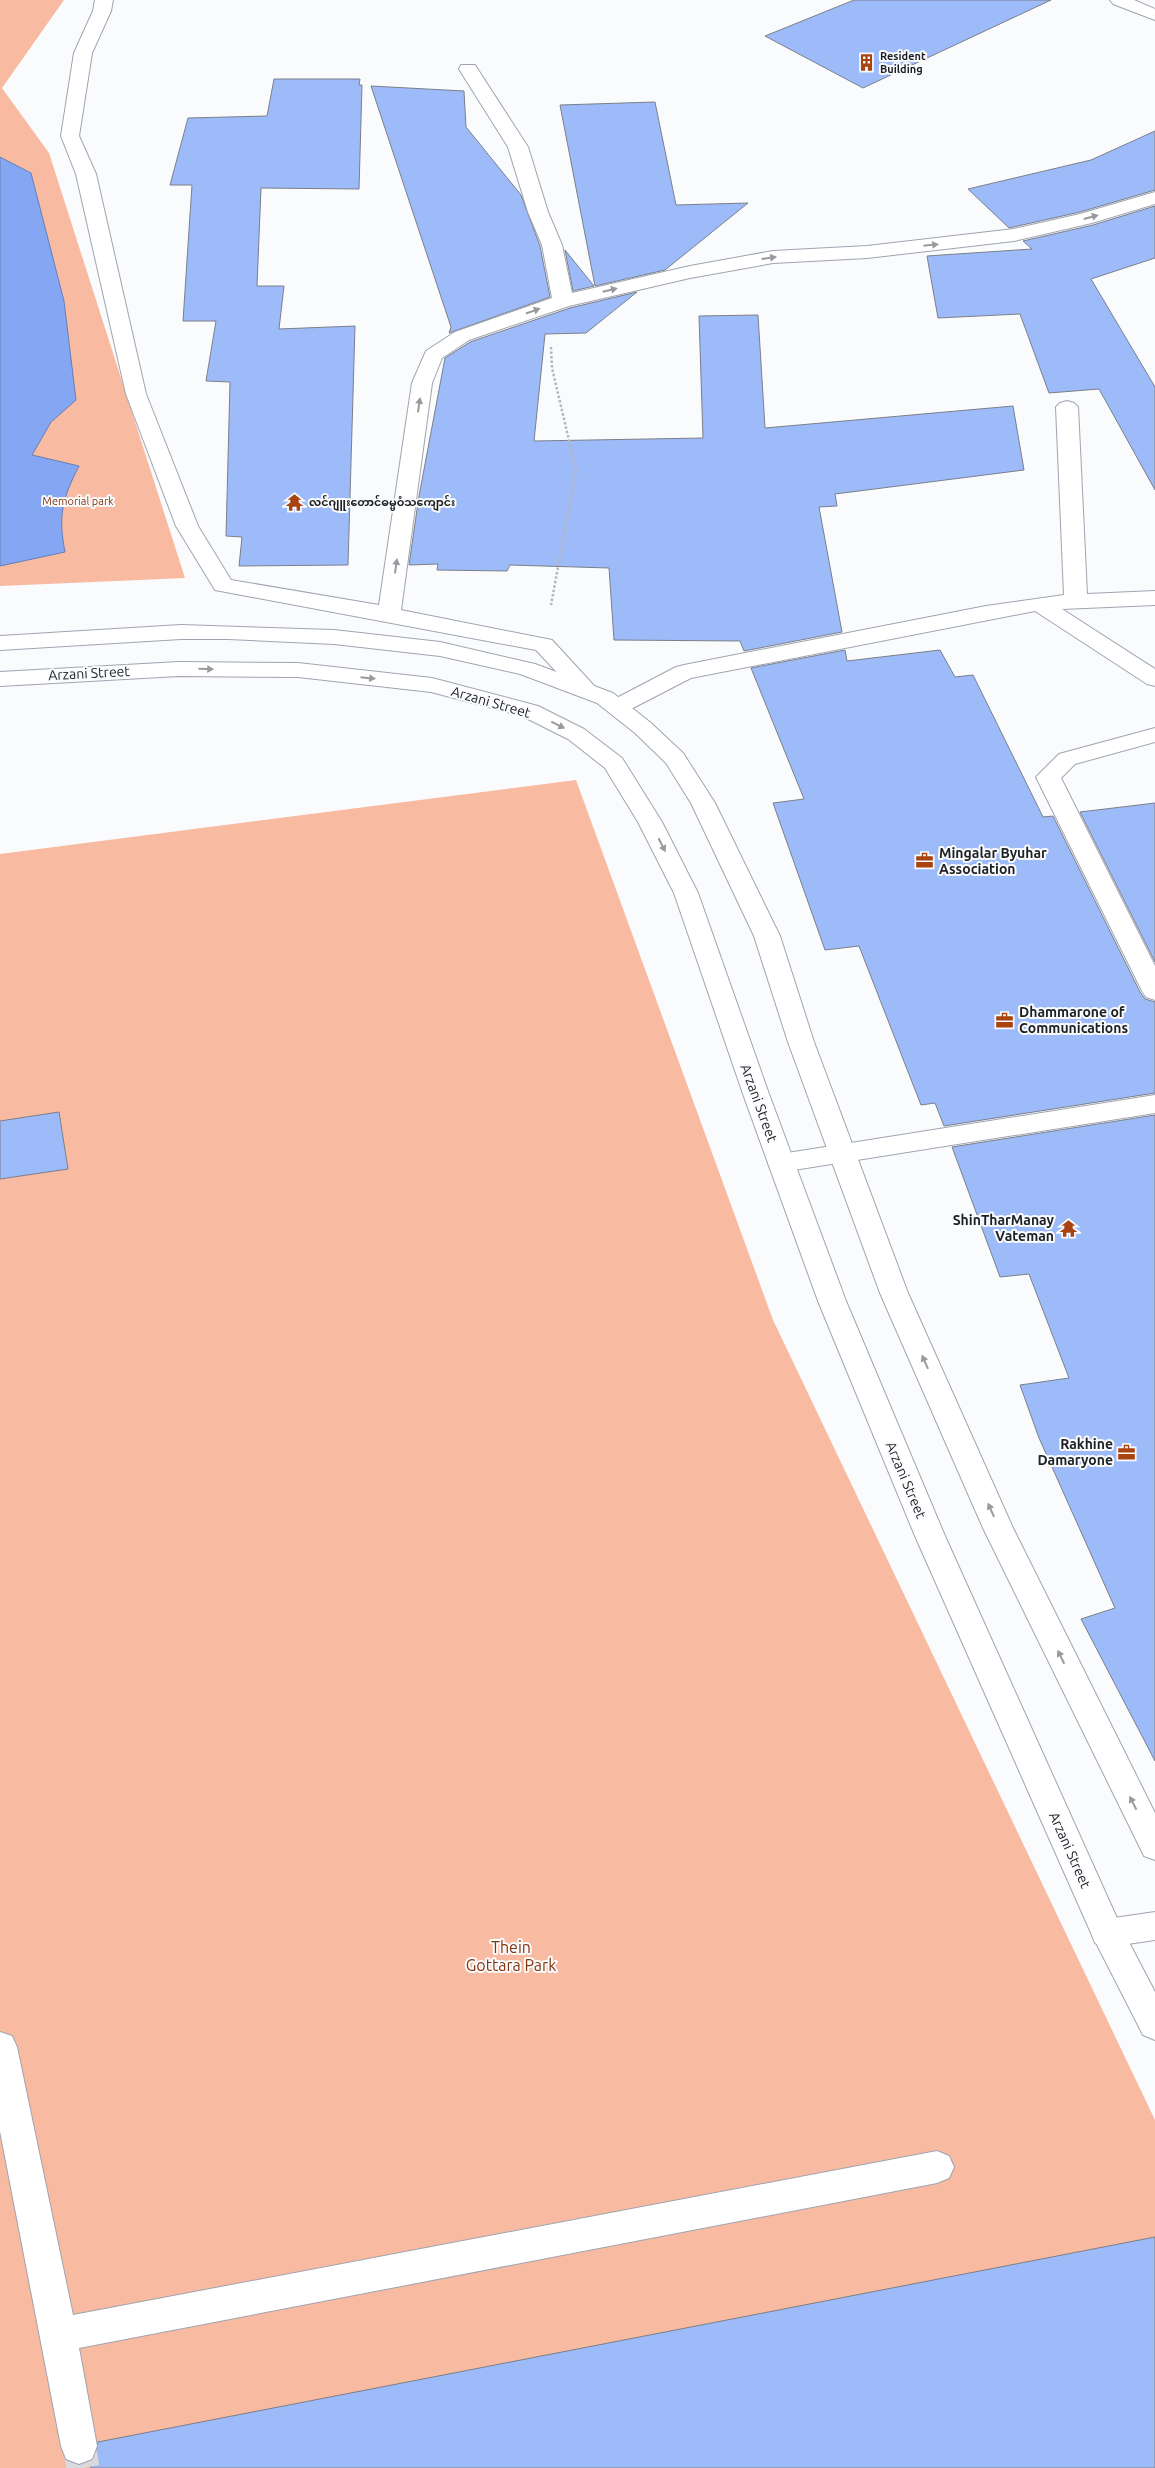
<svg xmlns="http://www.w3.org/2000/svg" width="1155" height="2468" viewBox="0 0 1155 2468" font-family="Ubuntu,'Noto Sans Myanmar',sans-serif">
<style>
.green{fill:#f8baa1}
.water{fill:#85a7f3;stroke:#667eb5}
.building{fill:#9ebbf9;stroke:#7a7f8a}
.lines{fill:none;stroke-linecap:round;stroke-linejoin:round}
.minor-tunnel{stroke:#d9dadc;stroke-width:33;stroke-dasharray:33 16;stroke-linecap:butt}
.minor-casing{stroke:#9fa4b0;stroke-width:2}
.major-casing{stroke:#9fa4b0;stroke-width:2}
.path{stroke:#b5b6b9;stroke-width:2.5;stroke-dasharray:2.5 2;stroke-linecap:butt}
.minor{fill:#fff;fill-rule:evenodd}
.major{fill:#fff;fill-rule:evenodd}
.oneway{fill:#999a9c}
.labels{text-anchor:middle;stroke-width:4;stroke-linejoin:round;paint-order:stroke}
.far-poi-label{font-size:11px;font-weight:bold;fill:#1d1f23;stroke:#fafbfd;text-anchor:start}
.far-park-label{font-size:11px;fill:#82340d;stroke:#fafbfd}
.street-label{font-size:14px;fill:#1d1f23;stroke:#fafbfd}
.poi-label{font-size:14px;font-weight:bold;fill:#1d1f23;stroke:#fafbfd;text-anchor:start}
.near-park-label{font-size:16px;fill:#82340d;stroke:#fafbfd}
</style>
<rect width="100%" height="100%" fill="#fafbfd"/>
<path class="green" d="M0,0H64L2,88L49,153L185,578L0,586Z
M576,780L773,1320L1155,2120V2468H0V854Z"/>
<path class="water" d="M0,157L31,173L64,301L76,400L51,422L32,455L79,466C62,499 58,516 65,552L0,566Z"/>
<path class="building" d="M854,0H1051L863,88L765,36Z
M274,79H360L359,85H362L359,189L261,188L257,286H284L279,329L355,326L348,565L239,566L242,537L226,536L230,382L206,381L216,321H183L192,185H170L188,118L267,116Z
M371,86L464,91L466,127L521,195L540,246L550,297L449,333L451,327Z
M655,102L676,205L748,203L665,270L595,286L560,105Z
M1155,131V190L1080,212L1009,228L968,189L1091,160Z
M1155,206V258L1091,279L1155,387V490L1099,389L1049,393L1020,314L938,318L927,256L1032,249L1023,241L1093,225Z
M565,250L594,286L573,291Z
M637,292L586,333L545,334L534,441L703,438L699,316L758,315L765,428L1013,406L1024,470L835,494L837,506L819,507L842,632L744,651L740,641L614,640L609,568L510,565L507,571L437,570L438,564L409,565L419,496L445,358L470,342L570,308Z
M845,650L847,661L940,650L955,677L973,675L1043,817L1053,816L1140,992L1145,999L1155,1002V1093L944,1126L935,1103L921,1105L859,946L825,950L773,803L804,799L751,668Z
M1155,803V962L1080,812Z
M59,1112L68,1169L0,1179V1121Z
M1155,1115V1761L1081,1619L1115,1608L1039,1438L1020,1385L1069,1378L1029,1274L1000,1277L952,1147Z
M1155,2237V2468H91L90,2462L94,2460L98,2442Z"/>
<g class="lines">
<path class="minor-tunnel" d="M79,2446L83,2468"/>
<defs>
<path id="minor" d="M95,0H113L111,11L92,53L79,136L96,174L146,394L198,526L231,580L379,605L412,383L426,351L455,332L552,298L542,245L528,212L508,147L459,69L461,65H475L528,147L548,212L562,245L572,293L690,266L773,251L867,246L1014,229L1080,214L1155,192V204L1092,223L1014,241L867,258L773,263L690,278L569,306L469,340L442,358L432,383L401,610L552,640L598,690L594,695L586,697L578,695L536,650L215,590L176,526L126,394L76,174L61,136L74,53L93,11Z
M1110,0H1134L1155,9V20L1113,4Z
M1067,401L1074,403L1078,407L1087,594L1155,591V605L1062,609L1155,669V686L1147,684L1035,611L691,678L625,712L617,714L609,712L605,707L609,702L676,667L684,665L986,606L1064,595L1056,407L1060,403Z
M1155,728V742L1075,764L1061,778L1155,966V1000L1146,997L1142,991L1036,777L1059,754Z
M1155,1095V1113L781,1172L771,1170L768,1163L771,1156L781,1154Z
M1155,1912V1940L1107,1947L1095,1943L1091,1933L1095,1923L1107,1919Z
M0,2032L12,2036L17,2047L73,2315L937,2151L949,2156L954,2167L949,2178L937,2183L79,2348L97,2446L92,2459L79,2464L66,2459L61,2446L0,2131Z"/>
<path id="major" d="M181,625L334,630L440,642L535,664L613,693L651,723L683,753L715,803L780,936L814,1042L908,1293L1013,1528L1155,1813V1860L1144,1856L983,1528L880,1293L788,1042L754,936L691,803L666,763L635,733L597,703L520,674L440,656L334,644L228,639H181L0,650V636Z
M179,662L298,663L432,678L538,706L584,729L622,758L662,822L698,893L769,1094L846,1301L945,1536L1121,1927L1155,1992V2040L1143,2035L1091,1933L915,1536L818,1301L743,1094L674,893L638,822L605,768L568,739L522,716L431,692L298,677L179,676L0,686V672Z"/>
</defs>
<use href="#minor" class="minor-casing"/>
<use href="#major" class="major-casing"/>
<path class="path" d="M551,347L552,368L576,470L551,605"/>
<use href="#minor" class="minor"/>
<use href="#major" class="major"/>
</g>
<defs><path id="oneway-solid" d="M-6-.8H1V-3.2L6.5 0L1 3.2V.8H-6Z" transform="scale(1.25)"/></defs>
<g class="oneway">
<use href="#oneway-solid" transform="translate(1091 217) rotate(-15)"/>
<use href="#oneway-solid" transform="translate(931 245) rotate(-6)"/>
<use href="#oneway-solid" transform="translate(769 258) rotate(-8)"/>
<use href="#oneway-solid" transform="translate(610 290) rotate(-13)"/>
<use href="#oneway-solid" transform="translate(533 311) rotate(-19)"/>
<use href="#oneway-solid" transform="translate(419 405) rotate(-82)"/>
<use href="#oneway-solid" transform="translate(396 566) rotate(-82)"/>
<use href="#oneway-solid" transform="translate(206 669) rotate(1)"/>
<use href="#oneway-solid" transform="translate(368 678) rotate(6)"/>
<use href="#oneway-solid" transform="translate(558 725) rotate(26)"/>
<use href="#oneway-solid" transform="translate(662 845) rotate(63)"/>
<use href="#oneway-solid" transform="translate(925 1362) rotate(-114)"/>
<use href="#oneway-solid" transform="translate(991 1510) rotate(-114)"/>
<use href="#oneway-solid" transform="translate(1061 1657) rotate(-116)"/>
<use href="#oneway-solid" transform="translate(1133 1803) rotate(-117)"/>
</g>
<defs>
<symbol id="building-bare" viewBox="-9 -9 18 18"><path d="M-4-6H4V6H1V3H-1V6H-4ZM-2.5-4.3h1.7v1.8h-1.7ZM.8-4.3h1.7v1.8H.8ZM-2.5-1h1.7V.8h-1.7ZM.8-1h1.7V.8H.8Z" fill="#a8440f" stroke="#fafbfd" stroke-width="2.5" paint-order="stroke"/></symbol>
<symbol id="temple-bare" viewBox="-9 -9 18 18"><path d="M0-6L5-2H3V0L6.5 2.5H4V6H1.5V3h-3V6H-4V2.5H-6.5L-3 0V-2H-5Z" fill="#a8440f" stroke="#fafbfd" stroke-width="2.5" paint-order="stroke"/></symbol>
<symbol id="office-bare" viewBox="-9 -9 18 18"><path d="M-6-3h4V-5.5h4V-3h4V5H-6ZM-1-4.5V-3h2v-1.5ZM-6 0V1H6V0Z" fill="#a8440f" stroke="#fafbfd" stroke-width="2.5" paint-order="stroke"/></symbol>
</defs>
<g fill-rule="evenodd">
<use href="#building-bare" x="854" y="50" width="25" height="25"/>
<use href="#temple-bare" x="282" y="490" width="25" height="25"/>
<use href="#office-bare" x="912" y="848" width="25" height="25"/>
<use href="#office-bare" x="992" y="1008" width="25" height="25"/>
<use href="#temple-bare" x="1056" y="1216" width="25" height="25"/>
<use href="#office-bare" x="1114" y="1440" width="25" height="25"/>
</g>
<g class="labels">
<g class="far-poi-label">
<text x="880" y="60">Resident<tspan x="880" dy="13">Building</tspan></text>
<text x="309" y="506">လင်ဂျူးတောင်ဓမ္မဝံသကျောင်း</text>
</g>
<g class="far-park-label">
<text x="78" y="505">Memorial park</text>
</g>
<g class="street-label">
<text transform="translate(89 673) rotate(-3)" y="5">Arzani Street</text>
<text transform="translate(491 702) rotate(16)" y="5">Arzani Street</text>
<text transform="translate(759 1103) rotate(70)" y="5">Arzani Street</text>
<text transform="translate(906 1480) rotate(67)" y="5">Arzani Street</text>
<text transform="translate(1070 1850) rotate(66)" y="5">Arzani Street</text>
</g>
<g class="poi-label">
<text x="939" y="858">Mingalar Byuhar<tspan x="939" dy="16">Association</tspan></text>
<text x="1019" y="1017">Dhammarone of<tspan x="1019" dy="16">Communications</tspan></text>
<text x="1054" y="1225" text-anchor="end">ShinTharManay<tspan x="1054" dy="16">Vateman</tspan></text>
<text x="1113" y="1449" text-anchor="end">Rakhine<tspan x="1113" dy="16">Damaryone</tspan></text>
</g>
<g class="near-park-label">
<text x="511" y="1953">Thein<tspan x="511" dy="18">Gottara Park</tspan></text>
</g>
</g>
</svg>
